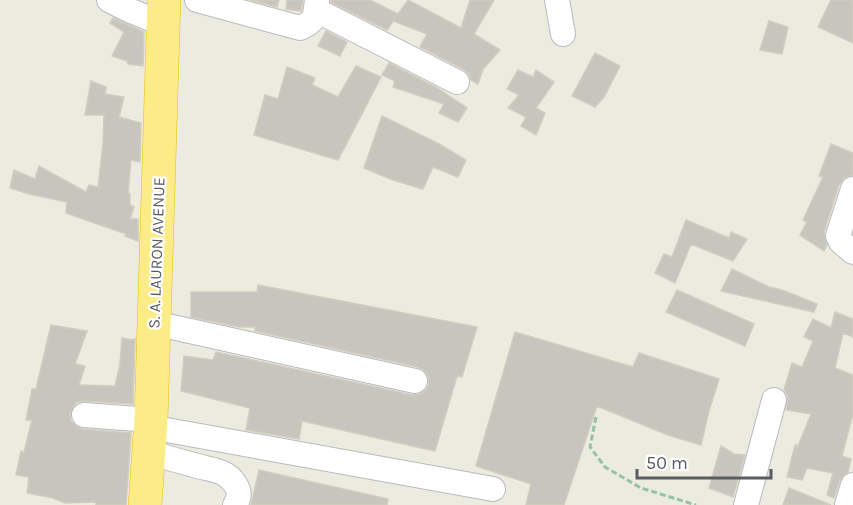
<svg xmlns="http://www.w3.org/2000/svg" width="853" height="505" viewBox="0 0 853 505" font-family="Karla,sans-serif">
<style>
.building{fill:#c7c5be;stroke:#d1cdbf;stroke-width:1.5}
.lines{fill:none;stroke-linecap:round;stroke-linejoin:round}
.minor-casing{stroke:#b8babf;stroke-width:26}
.highway-casing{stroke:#eabd03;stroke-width:34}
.path{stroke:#95c2a7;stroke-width:3;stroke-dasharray:6 3;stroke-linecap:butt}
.minor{stroke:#fff;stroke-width:24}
.highway{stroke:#fcec88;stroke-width:33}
.labels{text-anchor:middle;stroke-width:4.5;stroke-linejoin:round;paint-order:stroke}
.street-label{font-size:16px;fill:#595c61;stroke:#fff}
</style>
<rect width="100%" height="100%" fill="#ecebe0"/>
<path class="building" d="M251,0H279L277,7Z
M287,0H303L301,11L286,9Z
M331,0H370L398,14L387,30L331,2Z
M408,0L461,28L470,0H494L474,34L500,50L483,69L478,84L471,80L469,74L463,69L420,47L427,34L393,21Z
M831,0H853V43L818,27Z
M113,18L144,32L143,66L128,64L127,61L112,56L124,32L110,23Z
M769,21L788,27L782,54L760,50Z
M326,31L347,42L340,56L318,46Z
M595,53L620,66L604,97L595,107L572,96Z
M389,63L437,88L467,108L458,122L439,113L444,104L393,87L395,81L382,75Z
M356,66L381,77L338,160L254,135L265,95L278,99L287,67L315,78L312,85L338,97Z
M518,70L533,77L536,70L554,82L536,108L545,113L536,135L521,126L526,117L508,108L519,95L507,89Z
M91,81L106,87L105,94L124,97L119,117L141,123L140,162L131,160L128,193L130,194V205L134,207L130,219H138V241L125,236L126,234L66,213L67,202L29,194L10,188L14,170L35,179L39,166L86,192L89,185L98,187L103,143L104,115H85Z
M382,116L439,144L466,160L458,177L433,167L423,189L393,180L364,168Z
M831,144L853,153V175L844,178L839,185L824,232L827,245L824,251L800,235L807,222L803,220L823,177L819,176Z
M686,220L729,238L731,232L747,239L733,261L691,244L675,283L655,273L664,254L672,257Z
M732,269L769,287L782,290L817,304L814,312L721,291Z
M258,285L477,327L462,377L457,376L435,451L302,421L299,439L246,430L250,408L181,391L184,356L213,360L216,352L412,395L420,394L426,390L429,384L428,376L424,370L418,367L255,331V327H239L191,317V292H257Z
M677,290L754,324L745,346L666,312Z
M835,312L853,319V337L843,333L835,368L853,375V414L842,456L851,459L848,472L843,475L840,480L834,498L827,495L833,473L807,468L802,480L787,477L795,445L798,446L811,414L786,410L788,397L784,390L792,363L802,367L813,341L804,337L813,319L831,328Z
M51,325L87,331L75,364L85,366L79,385L115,386L120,364L122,338L131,340L135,339L133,404L84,401L77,402L73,407L70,415L71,421L76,426L82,429L131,433L126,505H96V502L65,503L53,498L27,493L29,477L16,475L21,451L24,452L32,420H26L32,389H36Z
M515,332L633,367L639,353L719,379L709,411L701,445L668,435L597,406L564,505H526L531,484L476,466Z
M721,446L734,454L745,455L733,497L709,488Z
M259,470L388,499L387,505H251Z
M789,488L831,505H783Z"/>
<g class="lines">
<defs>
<path id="minor" d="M109,0L131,11L163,24
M197,0L300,28C316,21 315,16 317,0
M557,0L563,34
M316,10L457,82
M853,189L838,236L841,242L853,252
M154,323L415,381
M84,415L151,420
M150,427L493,489
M149,452C164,457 179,461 194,465C209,470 226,469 235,484C240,492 240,497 235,505
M746,505L774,400
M847,505L853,485"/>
<path id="highway" d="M145,505L151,420L164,0"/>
</defs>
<use href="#minor" class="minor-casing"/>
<use href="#highway" class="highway-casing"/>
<path class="path" d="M596,417L590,447L605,467L641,488L696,505"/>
<use href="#minor" class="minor"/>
<use href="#highway" class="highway"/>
</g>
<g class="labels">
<g class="street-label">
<text transform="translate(156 253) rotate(-88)" y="6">S. A. LAURON AVENUE</text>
</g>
</g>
<path d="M637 469v9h134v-9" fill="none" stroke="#595c61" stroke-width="3"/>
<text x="646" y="469" font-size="18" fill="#595c61" stroke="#ffffff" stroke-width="4.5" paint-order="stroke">50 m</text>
</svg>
